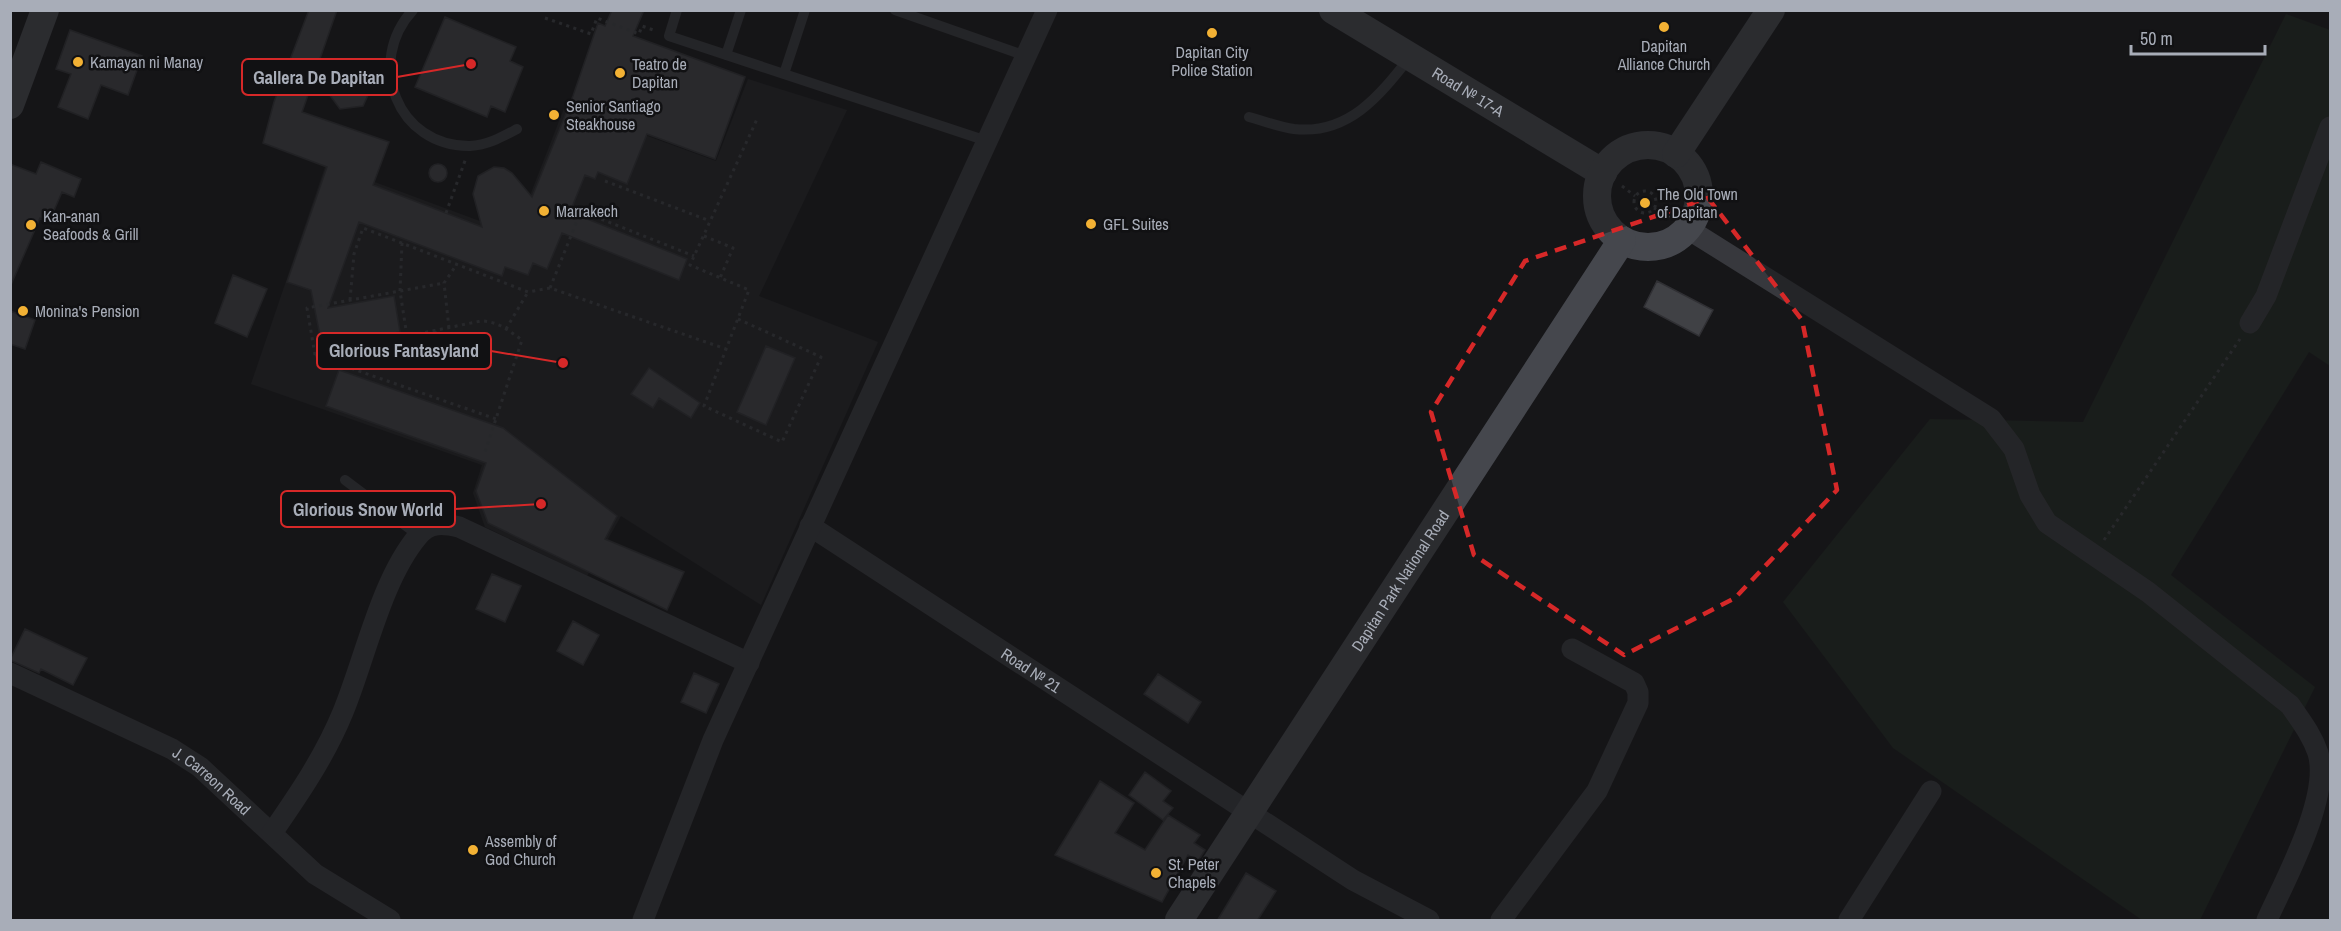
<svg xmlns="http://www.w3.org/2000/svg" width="2341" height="931" viewBox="0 0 2341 931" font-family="'Archivo Narrow',sans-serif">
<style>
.built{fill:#222225}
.green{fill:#1e261f}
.building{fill:#404145;stroke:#303034;stroke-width:1.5}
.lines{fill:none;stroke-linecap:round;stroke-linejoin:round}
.path{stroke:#3d3f44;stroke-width:3;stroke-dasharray:3 4.5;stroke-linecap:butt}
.lane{stroke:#37383d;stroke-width:10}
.street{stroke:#37383d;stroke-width:21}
.secondary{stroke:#45474d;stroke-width:28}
.marked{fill:none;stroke:#d62828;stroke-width:4.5;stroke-dasharray:12 8;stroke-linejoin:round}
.poi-dot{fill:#f2b134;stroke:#111113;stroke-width:2}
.labels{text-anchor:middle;stroke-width:5;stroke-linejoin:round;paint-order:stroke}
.poi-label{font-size:16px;fill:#a8adb8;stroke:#111113;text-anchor:start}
.street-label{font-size:16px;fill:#a8adb8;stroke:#111113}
.leader{fill:none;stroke:#d62828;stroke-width:2}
.callout-dot{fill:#d62828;stroke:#111113;stroke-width:2}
.callout{fill:#111113;stroke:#d62828;stroke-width:2}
.callout-label{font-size:18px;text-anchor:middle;font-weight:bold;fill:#a8adb8}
</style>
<rect width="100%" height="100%" fill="#161618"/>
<path class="built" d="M748,79L847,110L759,296L878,342L761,605L621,516L587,576L485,527L473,493L482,465L251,384L326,164L515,234L565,106L716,161Z"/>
<path class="green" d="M2286,14L2330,30V366L2309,352L2171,575L2315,687L2200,920H2142L1893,748L1783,602L1930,419L2083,422Z"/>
<path class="building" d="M309,10H337L316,70L359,65L373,84L363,106L340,109L315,75L302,112L389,142L373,185L482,227L473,194L478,176L494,167L504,168L512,173L532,197L573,96L598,23L605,26L612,10H644L633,36L745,77L715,159L647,134L627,184L598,172L595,179L585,175L570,212L687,259L679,280L562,233L547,269L533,263L528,275L505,267L502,276L359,222L328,308L394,296L400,332L322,346L311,290L287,282L327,167L263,143L274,102Z
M445,17L516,47L510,61L523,67L505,112L491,106L487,117L415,87Z
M70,30L142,56L128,95L101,85L88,119L58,107L71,74L56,69Z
M41,162L81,179L74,197L62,192L49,222L40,218L10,287V164L36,174Z
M429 173a9 9 0 1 1 18 0a9 9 0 1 1-18 0Z
M233,275L267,289L247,337L215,323Z
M1657,281L1713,310L1699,336L1644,307Z
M10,311L35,320L25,349L10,344Z
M766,346L795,358L766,425L737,412Z
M649,368L700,403L691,418L659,398L653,408L631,394Z
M339,370L503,428L617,516L605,539L684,572L667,610L488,523L476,491L486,463L326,406Z
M492,574L521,586L505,622L476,609Z
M573,621L599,635L583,665L557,651Z
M25,629L87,658L73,685L41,669L39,673L10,660Z
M694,673L719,684L706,713L681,702Z
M1158,674L1201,702L1188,723L1144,694Z
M1145,772L1171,791L1163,801L1173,808L1163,820L1129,795Z
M1100,781L1134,803L1115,833L1145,850L1168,815L1200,835L1194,843L1205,850L1198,861L1188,855L1162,902L1055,855Z
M1246,873L1276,891L1257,921H1217Z"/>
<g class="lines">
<path class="path" d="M545,18L591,34L597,18L639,34L642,26L656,31
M605,181L710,221
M1622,186L1635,196
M1634 202a11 11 0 1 1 22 0a11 11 0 1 1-22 0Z
M1654,208L1673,220
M446,213L466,158
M704,236L733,248L720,278
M402,243L400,291L408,343C420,358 443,352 454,371
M550,288L581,211L694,256
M350,300L354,254L363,228L528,292L550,288L726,349
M738,319L821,357L782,442L704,406L749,290L690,265L758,117
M449,328L444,283L457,264
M506,329L528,292
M421,351L436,331
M315,355L481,321C498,321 509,331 522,340L484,455
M315,355L307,308L444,283
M316,356L496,419
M2104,540L2240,339"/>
<path class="lane" d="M413,10C365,62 397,147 470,146C488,145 502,137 517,129
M677,10L669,36L987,141
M895,10L1026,56
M726,55L741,10
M784,74L805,10
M1249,117C1264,121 1279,127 1294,129C1349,135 1380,95 1410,57
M345,480L418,535"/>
<g class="street">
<path d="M1688,229L1991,419L2014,449L2030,495L2047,523L2148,592L2290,705C2301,721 2312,735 2318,753C2331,797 2285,880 2267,920"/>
<path d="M2250,323L2266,296L2330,127"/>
<path id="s1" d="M810,526L1353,880L1429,920"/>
<path id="s2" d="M10,673L172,749L200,767L315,874L390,920"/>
<path d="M272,833C299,794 325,756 343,712C365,659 381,580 418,536C429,522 443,523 459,527L749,663"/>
<path d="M643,920L713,740L1047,10"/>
<path d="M1501,920L1597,791L1638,703V692L1634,683L1572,649"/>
<path d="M1849,920L1931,791"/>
</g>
<g class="secondary">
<path id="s3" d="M1333,10L1603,173"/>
<path d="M10,105L45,10"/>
<circle cx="1648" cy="196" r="51"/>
<path d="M1676,154L1771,10"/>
<path id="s4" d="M1179,920L1622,240"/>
</g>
</g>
<path d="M0 0H2341V931H0ZM1708,198L1802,320L1837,490L1735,598L1624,655L1474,555L1431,412L1525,261Z" fill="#161618" fill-opacity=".55" fill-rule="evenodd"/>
<path class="marked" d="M1708,198L1802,320L1837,490L1735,598L1624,655L1474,555L1431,412L1525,261Z"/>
<g class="poi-dot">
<circle cx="1664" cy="27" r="6"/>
<circle cx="1212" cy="33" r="6"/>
<circle cx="78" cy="62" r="6"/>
<circle cx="620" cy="73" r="6"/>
<circle cx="554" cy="115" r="6"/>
<circle cx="1645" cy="203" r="6"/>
<circle cx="544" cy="211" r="6"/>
<circle cx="1091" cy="224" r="6"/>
<circle cx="31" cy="225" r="6"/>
<circle cx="23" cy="311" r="6"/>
<circle cx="473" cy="850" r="6"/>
<circle cx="1156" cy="873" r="6"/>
</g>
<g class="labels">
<g class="poi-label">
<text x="1664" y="52" text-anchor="middle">Dapitan<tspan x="1664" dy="18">Alliance Church</tspan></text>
<text x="1212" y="58" text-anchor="middle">Dapitan City<tspan x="1212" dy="18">Police Station</tspan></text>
<text x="90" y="68">Kamayan ni Manay</text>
<text x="632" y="70">Teatro de<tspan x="632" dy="18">Dapitan</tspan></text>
<text x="566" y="112">Senior Santiago<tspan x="566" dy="18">Steakhouse</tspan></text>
<text x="1657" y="200">The Old Town<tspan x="1657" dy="18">of Dapitan</tspan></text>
<text x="556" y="217">Marrakech</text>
<text x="43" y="222">Kan-anan<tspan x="43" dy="18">Seafoods &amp; Grill</tspan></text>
<text x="1103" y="230">GFL Suites</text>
<text x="35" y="317">Monina's Pension</text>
<text x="485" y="847">Assembly of<tspan x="485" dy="18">God Church</tspan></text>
<text x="1168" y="870">St. Peter<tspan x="1168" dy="18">Chapels</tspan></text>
</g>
<g class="street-label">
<text dy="6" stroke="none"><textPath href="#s3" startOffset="158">Road № 17-A</textPath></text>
<text dy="6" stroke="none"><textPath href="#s4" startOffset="405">Dapitan Park National Road</textPath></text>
<text dy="6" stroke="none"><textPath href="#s1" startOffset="264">Road № 21</textPath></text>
<text dy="6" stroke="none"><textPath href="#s2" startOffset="230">J. Carreon Road</textPath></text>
</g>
</g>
<path class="leader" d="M471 64L397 77M563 363L491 351M541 504L455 509"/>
<g class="callout-dot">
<circle cx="471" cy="64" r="6"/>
<circle cx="563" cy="363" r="6"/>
<circle cx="541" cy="504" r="6"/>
</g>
<g class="callout">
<rect x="242" y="59" width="155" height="36" rx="6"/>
<rect x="317" y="333" width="174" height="36" rx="6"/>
<rect x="281" y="491" width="174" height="36" rx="6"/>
</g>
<g class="callout-label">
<text x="319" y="84">Gallera De Dapitan</text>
<text x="404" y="357">Glorious Fantasyland</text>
<text x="368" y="516">Glorious Snow World</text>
</g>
<rect width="2341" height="931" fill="none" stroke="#a8adb8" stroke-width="24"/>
<path d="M2131 45v9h134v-9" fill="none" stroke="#a8adb8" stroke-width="3"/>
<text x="2140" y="45" font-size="18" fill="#a8adb8" stroke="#111113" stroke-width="4.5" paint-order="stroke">50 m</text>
</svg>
